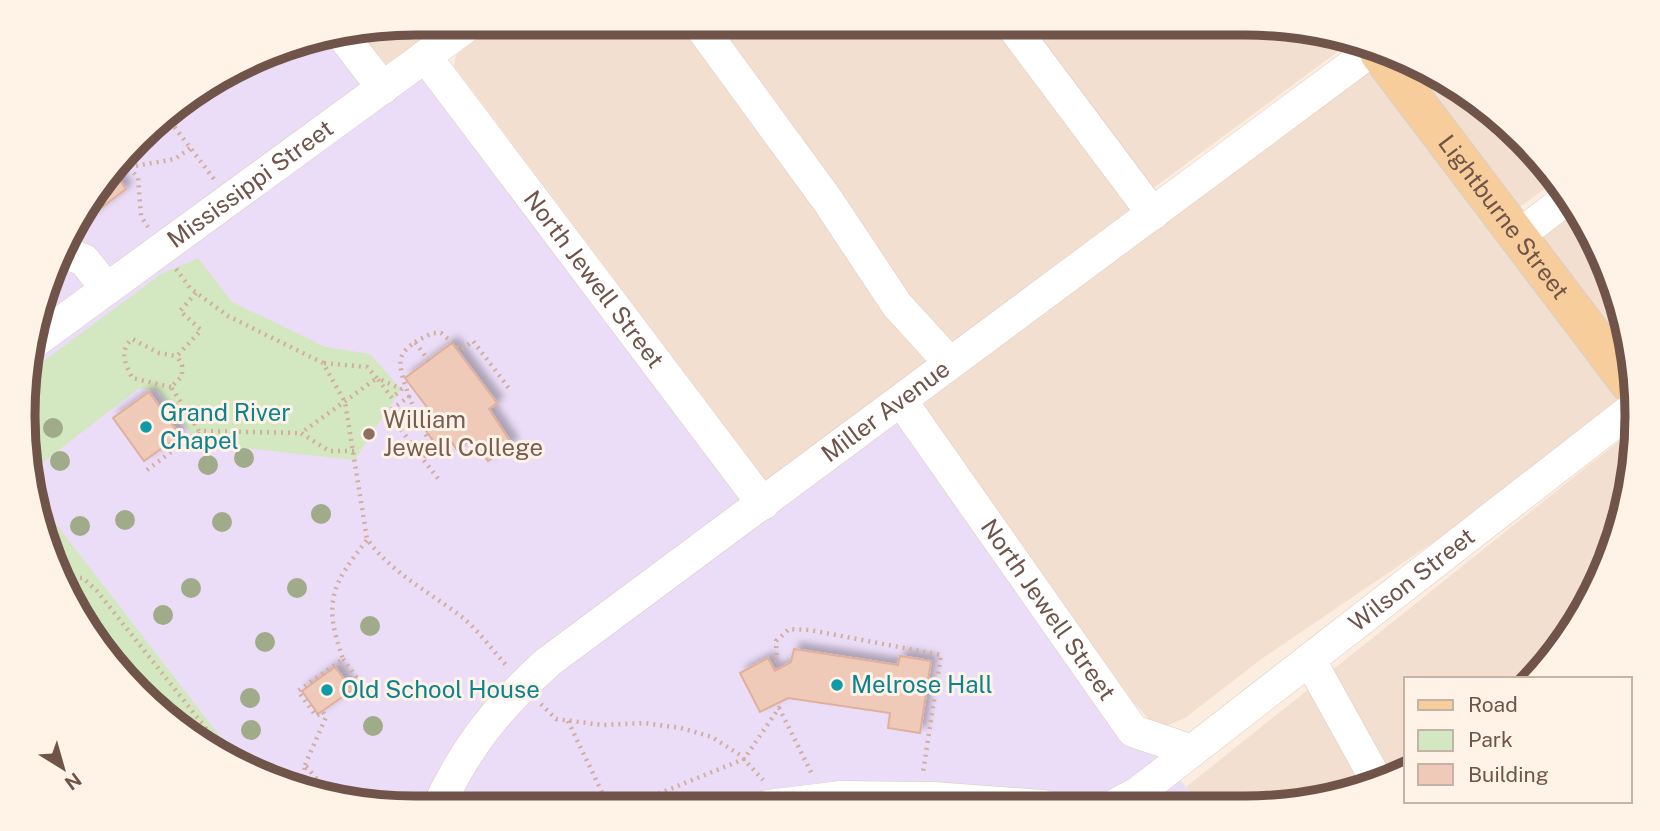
<svg xmlns="http://www.w3.org/2000/svg" width="1660" height="831" viewBox="0 0 1660 831" font-family="'Public Sans',sans-serif">
<style>
.residential{fill:#f2dfcf}
.education{fill:#ebddf7}
.green{fill:#d3e7c0}
.building{fill:#efcab9;stroke:#e0b09b;stroke-width:2;filter:url(#shadow)}
.lines{fill:none;stroke-linecap:round;stroke-linejoin:round}
.minor-casing{stroke:#decabd;stroke-width:33}
.major-casing{stroke:#d7cfcc;stroke-width:40}
.path{stroke:#d3ae9d;stroke-width:4.5;stroke-dasharray:2 5;stroke-linecap:butt}
.minor{stroke:#fff;stroke-width:32}
.major{stroke:#f7cd9b;stroke-width:38}
.tree{fill:#a0ac89}
.culture-dot{fill:#0f9aa8;stroke:#fef3e6;stroke-width:2.5}
.education-dot{fill:#8d6e63;stroke:#fef3e6;stroke-width:2.5}
.labels{text-anchor:middle;stroke-width:6;stroke-linejoin:round;paint-order:stroke}
.street-label{font-size:24px;fill:#705449;stroke:#fef3e6}
.culture-label{font-size:24px;fill:#0d838f;stroke:#fef3e6;text-anchor:start}
.education-label{font-size:24px;fill:#785e54;stroke:#fef3e6;text-anchor:start}
.rim{fill:none;stroke:#705449;stroke-width:9}
</style>
<defs>
<filter id="shadow"><feDropShadow dx="6" dy="-6" stdDeviation="3.5" flood-color="#0004"/></filter>
</defs>
<rect width="100%" height="100%" fill="#fbeee0"/>
<path class="residential" d="M416,23H449L387,65L357,32Z
M498,23H1005L1133,207L766,481L454,66L456,55Z
M1020,23L1270,24L1348,44L1152,189Z
M1407,60L1418,63L1540,156L1554,182L1520,207Z
M1366,67L1622,401L1488,505L1260,660L1185,718L1168,725L1160,724L1151,721L1134,703L921,407L923,399Z
M1567,204L1616,289L1624,350L1539,235Z
M1634,429L1636,441L1597,589L1535,679H1406V772L1394,779L1296,805H1199L1186,787Z"/>
<path class="education" d="M342,35L383,88L425,56L762,503L902,402L1199,805L390,807L242,768L137,693L63,589L26,466L30,338L76,219L176,104L289,44Z"/>
<path class="green" d="M198,258L232,302L326,347L370,354L401,389L355,460L198,443L158,391L139,388L28,474L29,372L161,274Z
M36,498L245,769L137,693L63,589Z"/>
<path class="building" d="M115,174L126,189L72,230L76,219Z
M452,343L497,403L489,409L512,444L488,461L472,439L457,450L451,441L440,450L426,431L438,422L405,378Z
M149,392L180,435L144,461L113,418Z
M794,649L898,665L900,656L931,661L920,733L888,728L890,713L788,698L760,712L740,673L768,658L775,671L791,662Z
M335,667L352,690L318,714L302,691Z"/>
<g class="lines">
<defs>
<g id="minor">
<path d="M698,23L828,201L897,305L949,362"/>
<path d="M1010,23L1153,214"/>
<path d="M342,35L383,88"/>
<path id="s1" d="M425,56L763,504"/>
<path d="M1518,236L1565,200"/>
<path d="M63,252L84,260L107,289"/>
<path id="s2" d="M30,345L471,23"/>
<path id="s3" d="M902,402L1133,731L1192,751"/>
<path d="M1311,662L1378,783"/>
<path id="s4" d="M1115,805L1139,792L1632,409"/>
<path d="M769,806L841,797L933,798L1043,806"/>
<path id="s5" d="M438,807C467,745 497,708 548,662L1371,51"/>
</g>
<g id="major">
<path id="s6" d="M1379,53L1629,383"/>
</g>
</defs>
<use href="#minor" class="minor-casing"/>
<use href="#major" class="major-casing"/>
<path class="path" d="M166,116L214,179
M125,162L138,178L141,216L148,227
M129,167L175,159L190,148
M176,269L190,288L228,316L323,363L345,402L367,539C392,574 430,592 463,618C479,631 493,651 507,666
M196,293L180,311L201,330L177,356L182,365V376L171,387L199,431
M415,342L432,333H441L461,350L473,341L511,391
M429,361L415,342C410,346 403,351 401,358C396,374 425,435 434,449L422,458L440,481
M324,363L367,367L377,378L401,389
M171,387L132,378C126,364 118,352 132,339L159,353L177,356
M410,396L388,412L422,458
M165,414L180,402
M354,451H329L301,433L377,378L392,398L406,385
M147,470L199,431L301,433
M59,577L83,578L97,591L231,760
M343,659L359,681
M777,669L776,641L789,629L810,630L941,655L923,772
M541,704L556,719L603,725L644,723L681,728L712,737L740,755L763,780
M568,721L609,807
M305,765L326,717L323,712L316,716L298,691L343,659C323,603 331,585 367,540
M303,784L305,765L326,790
M626,807L744,759L779,708L812,774"/>
<use href="#minor" class="minor"/>
<use href="#major" class="major"/>
</g>
<g class="tree">
<circle cx="53" cy="428" r="10"/>
<circle cx="244" cy="458" r="10"/>
<circle cx="60" cy="461" r="10"/>
<circle cx="208" cy="465" r="10"/>
<circle cx="321" cy="514" r="10"/>
<circle cx="125" cy="520" r="10"/>
<circle cx="222" cy="522" r="10"/>
<circle cx="80" cy="526" r="10"/>
<circle cx="191" cy="588" r="10"/>
<circle cx="297" cy="588" r="10"/>
<circle cx="163" cy="615" r="10"/>
<circle cx="370" cy="626" r="10"/>
<circle cx="265" cy="642" r="10"/>
<circle cx="250" cy="698" r="10"/>
<circle cx="373" cy="726" r="10"/>
<circle cx="251" cy="730" r="10"/>
</g>
<g class="culture-dot">
<circle cx="146" cy="427" r="7"/>
<circle cx="837" cy="685" r="7"/>
<circle cx="327" cy="690" r="7"/>
</g>
<circle class="education-dot" cx="369" cy="434" r="7"/>
<g class="labels">
<g class="street-label">
<text dy="8" stroke="none"><textPath href="#s2" startOffset="273">Mississippi Street</textPath></text>
<text dy="8" stroke="none"><textPath href="#s6" startOffset="206">Lightburne Street</textPath></text>
<text dy="8" stroke="none"><textPath href="#s1" startOffset="280">North Jewell Street</textPath></text>
<text dy="8" stroke="none"><textPath href="#s5" startOffset="604">Miller Avenue</textPath></text>
<text dy="8" stroke="none"><textPath href="#s4" startOffset="373">Wilson Street</textPath></text>
<text dy="8" stroke="none"><textPath href="#s3" startOffset="254">North Jewell Street</textPath></text>
</g>
<g class="culture-label">
<text x="160" y="421">Grand River<tspan x="160" dy="28">Chapel</tspan></text>
<text x="851" y="693">Melrose Hall</text>
<text x="341" y="698">Old School House</text>
</g>
<g class="education-label">
<text x="383" y="428">William<tspan x="383" dy="28">Jewell College</tspan></text>
</g>
</g>
<path d="M0 0H1660V831H0ZM415 35H1245A380 380 0 0 1 1625 415V416A380 380 0 0 1 1245 796H415A380 380 0 0 1 35 416V415A380 380 0 0 1 415 35Z" fill="#fef3e6" fill-rule="evenodd"/>
<path class="rim" d="M415 35H1245A380 380 0 0 1 1625 415V416A380 380 0 0 1 1245 796H415A380 380 0 0 1 35 416V415A380 380 0 0 1 415 35Z"/>
<rect x="1404" y="677" width="228" height="126" fill="#fef3e6" stroke="#c5b3a7" stroke-width="2"/>
<rect x="1418" y="700" width="35" height="10" fill="#f7cd9b" stroke="#c5b3a7" stroke-width="2"/>
<text x="1468" y="712" font-size="21" fill="#705449">Road</text>
<rect x="1418" y="730" width="35" height="21" fill="#d3e7c0" stroke="#c5b3a7" stroke-width="2"/>
<text x="1468" y="747" font-size="21" fill="#705449">Park</text>
<rect x="1418" y="764" width="35" height="21" fill="#efcab9" stroke="#c5b3a7" stroke-width="2"/>
<text x="1468" y="782" font-size="21" fill="#705449">Building</text>
<g transform="translate(63 768) rotate(143)" stroke="#fef3e6" stroke-width="5" paint-order="stroke">
<path d="M0-5L12 26L0 18L-12 26Z" fill="#705449"/>
<text y="-10" font-size="19" font-weight="bold" text-anchor="middle" fill="#705449">N</text>
</g>
</svg>
